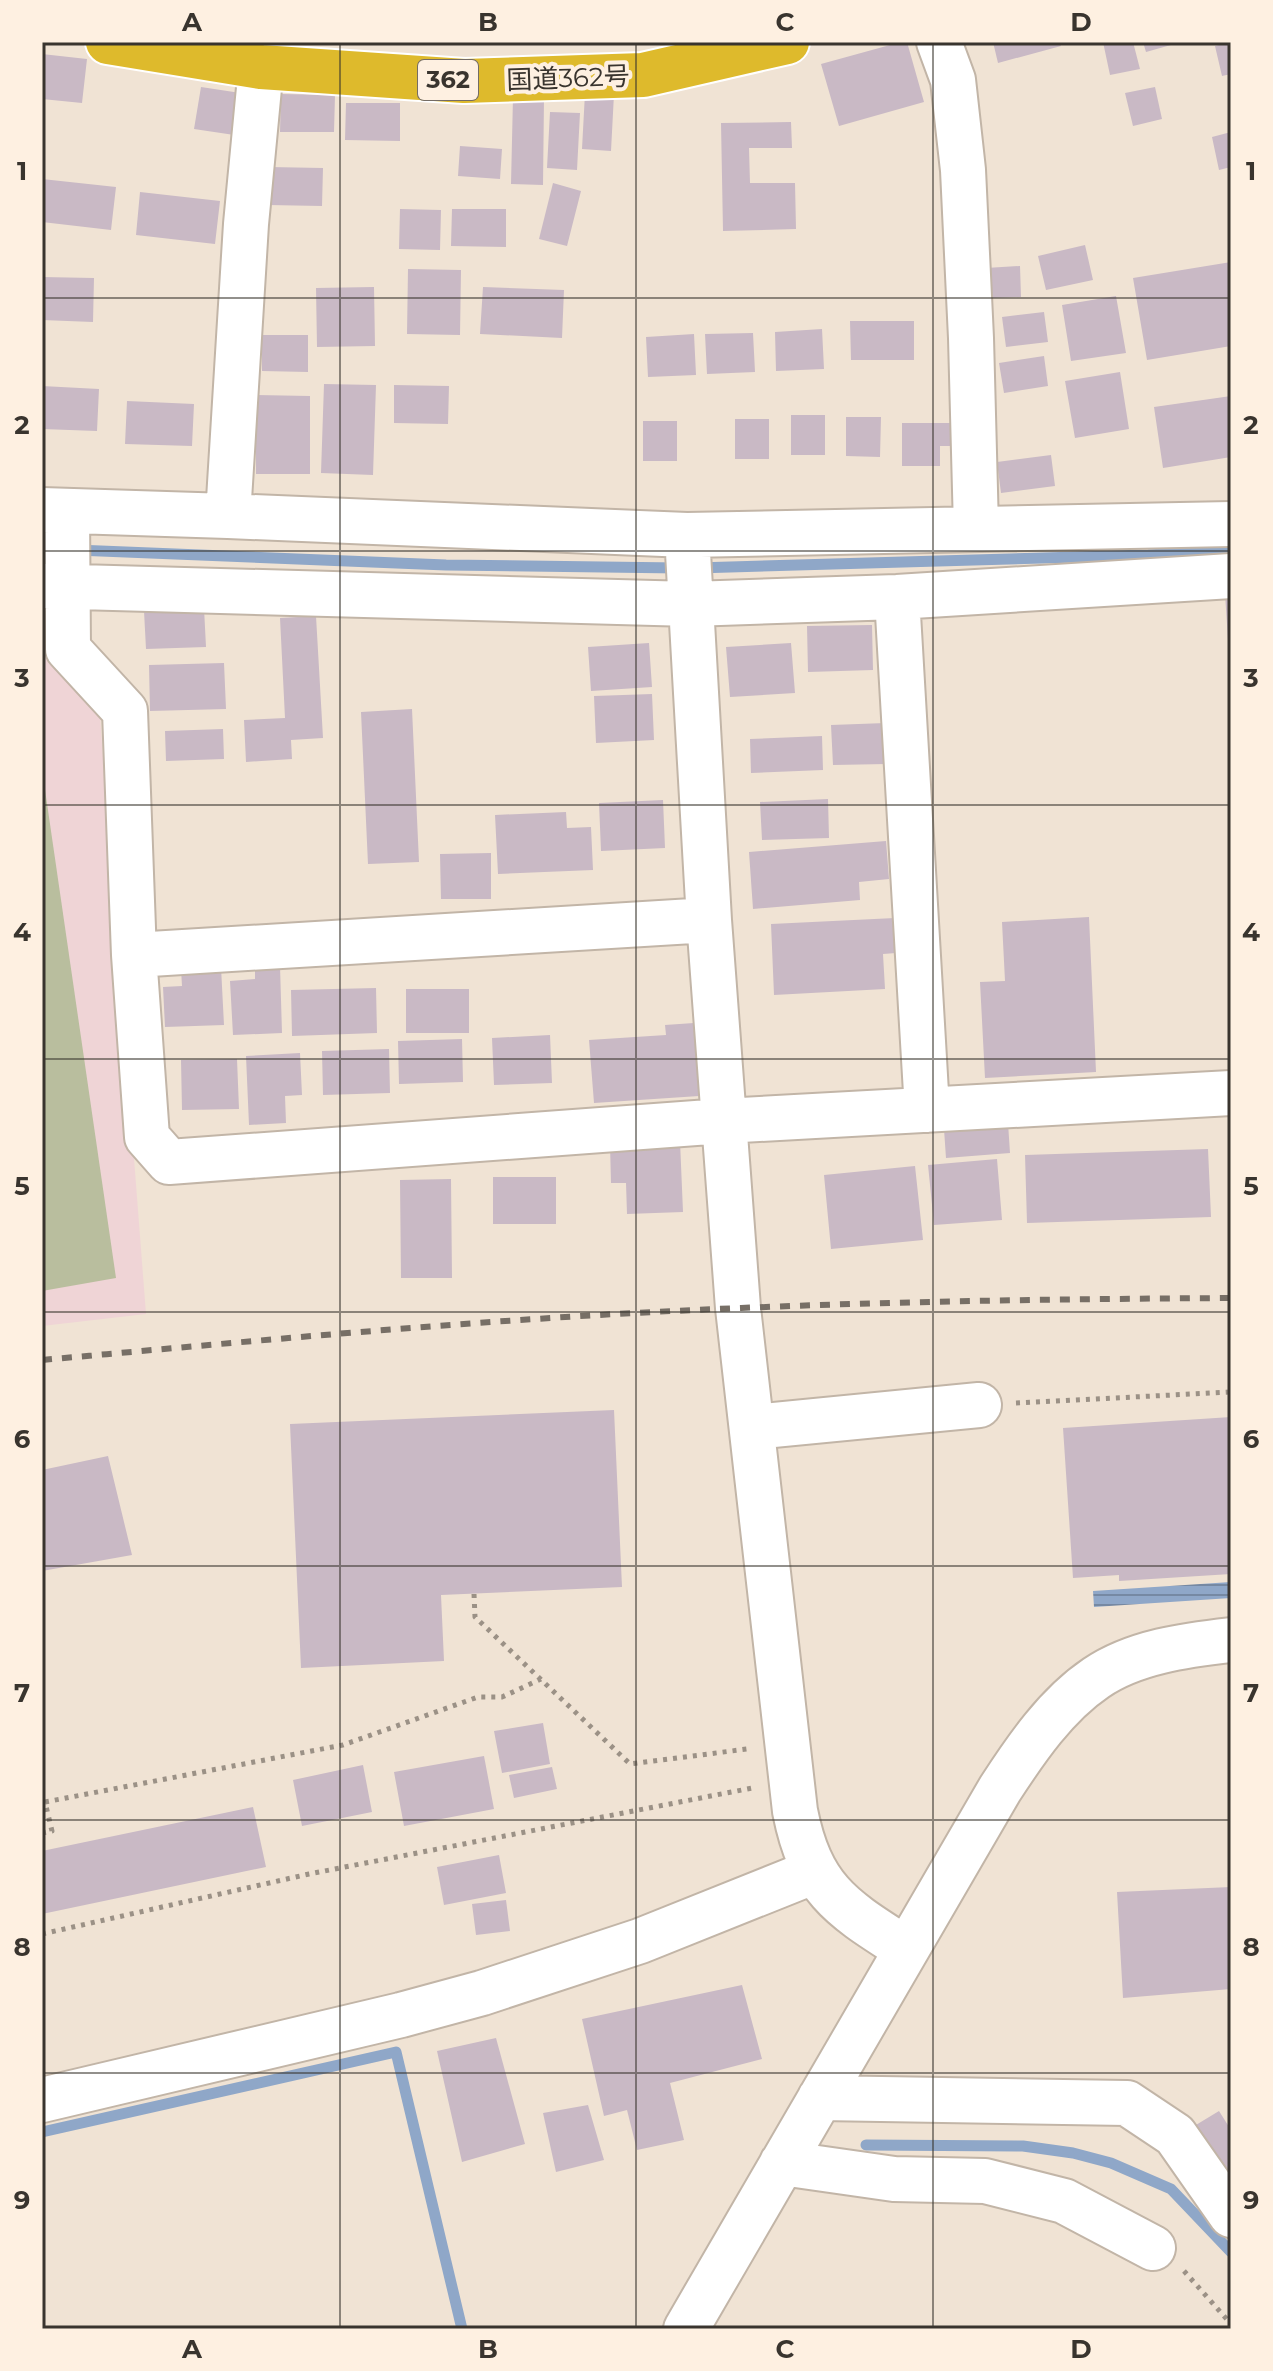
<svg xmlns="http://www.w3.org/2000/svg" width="1273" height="2371" viewBox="0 0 1273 2371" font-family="Montserrat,'Noto Sans JP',sans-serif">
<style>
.education{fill:#efd4d6}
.green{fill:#b9be9e}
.water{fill:url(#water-rules)}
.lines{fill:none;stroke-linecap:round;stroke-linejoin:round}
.stream{stroke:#8fa7c8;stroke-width:11}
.building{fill:#c9b9c5}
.minor-casing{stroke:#c2b5a7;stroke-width:48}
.highway-casing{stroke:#fff;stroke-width:48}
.path{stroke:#9b9186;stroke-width:5;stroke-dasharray:4 6;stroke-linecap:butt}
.minor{stroke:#fff;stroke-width:44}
.highway{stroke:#deba2c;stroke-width:44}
.rail{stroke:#776f66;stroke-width:6;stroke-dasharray:10 10;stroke-linecap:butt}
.grid{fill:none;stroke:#39342e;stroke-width:2;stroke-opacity:0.55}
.labels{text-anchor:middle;stroke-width:8;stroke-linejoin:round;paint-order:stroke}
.shield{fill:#fef0e1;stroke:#746c64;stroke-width:2}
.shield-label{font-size:24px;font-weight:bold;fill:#39342e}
.street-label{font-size:26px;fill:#39342e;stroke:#fef0e1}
.neatline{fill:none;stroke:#39342e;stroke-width:3}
.grid-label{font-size:26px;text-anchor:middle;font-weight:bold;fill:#39342e}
</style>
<defs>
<pattern id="water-rules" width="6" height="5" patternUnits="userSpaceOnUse" patternTransform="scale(2)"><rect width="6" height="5" fill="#8fa7c8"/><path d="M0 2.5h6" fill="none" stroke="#7689a3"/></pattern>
</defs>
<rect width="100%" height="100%" fill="#f0e3d4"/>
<path class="education" d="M42,654L100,717L146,1314L42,1326Z"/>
<path class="green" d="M42,769L116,1278L42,1291Z"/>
<path class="water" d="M1231,1582V1598L1094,1607L1093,1591Z"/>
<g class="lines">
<path class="stream" d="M76,550L446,565L679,568
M696,568L1148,555L1231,550
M42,2132L396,2052L462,2329
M866,2145L1023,2146L1073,2153L1111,2163L1171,2189L1231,2252"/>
</g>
<path class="building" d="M901,42H907L924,102L839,126L821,64Z
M993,42H1059L1061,46L998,63Z
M1103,42H1133L1140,69L1110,75Z
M1143,42H1178V43L1146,52Z
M1231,42V74L1222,76L1215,46Z
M42,54L87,59L82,103L42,99Z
M201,87L247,94L241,136L194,129Z
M1155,87L1162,119L1133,126L1125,93Z
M585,93L614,94L611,151L582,149Z
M281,94L335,95L334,132H280Z
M513,97L544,98L543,185L511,184Z
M346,103H400V141L345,140Z
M550,112L580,113L577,170L547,168Z
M791,122L792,148H749L750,183H795L796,229L723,231L721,123Z
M1231,132V167L1219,170L1212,137Z
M460,146L502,149L500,179L458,176Z
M269,167L323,168L322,206L268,205Z
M42,179L116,187L111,230L42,222Z
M553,183L581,191L567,246L539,239Z
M140,192L220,201L215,244L136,235Z
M400,209L441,210L440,250L399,249Z
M452,209H506V247L451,246Z
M1085,245L1093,280L1046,290L1038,256Z
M1231,262V346L1147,360L1133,278Z
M1020,266L1021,297L987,298L986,268Z
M408,269L461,270L460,335L407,334Z
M42,277L94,278L93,322L42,320Z
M374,287L375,346L317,347L316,288Z
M483,287L564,290L562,338L480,334Z
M1116,296L1126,353L1071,361L1062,305Z
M1044,312L1048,342L1006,347L1002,317Z
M850,321H914V360H851Z
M822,329L824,369L776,371L775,332Z
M753,333L755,372L707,374L705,334Z
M694,334L696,375L648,377L646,337Z
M262,335H308V372L262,371Z
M1044,356L1048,386L1004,393L999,363Z
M1120,372L1129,429L1075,438L1065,381Z
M324,384L376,385L373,475L321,473Z
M394,385L449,386L448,424L394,423Z
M42,386L99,389L97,431L42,429Z
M256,395L310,396V474H256Z
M1231,396V457L1163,468L1154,407Z
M127,401L194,404L192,446L125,444Z
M791,415H825V455H791Z
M846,417H881L880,457L846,456Z
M735,419H769V459H735Z
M643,421H677V461H643Z
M902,423H956L955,446H940V466H902Z
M1051,455L1055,486L1001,493L997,462Z
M1231,593V654H1229L1225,594Z
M204,608L206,647L146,649L144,611Z
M316,616L323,738L291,740L292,759L246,762L244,720L285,718L280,618Z
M872,625L873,670L808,672L807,626Z
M649,643L652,687L591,691L588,647Z
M791,643L795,693L730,697L726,647Z
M224,663L226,709L150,711L149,665Z
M652,694L654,740L596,743L594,696Z
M412,709L419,862L368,864L361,712Z
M886,723L887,764L833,765L831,725Z
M223,729L224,759L166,761L165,731Z
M822,736L823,770L751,773L750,739Z
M828,799L829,838L762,840L760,802Z
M663,800L665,848L601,851L599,803Z
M566,812L567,828L591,827L593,870L498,874L495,815Z
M886,841L889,879L859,882L860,900L753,909L749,852Z
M491,853V899H441L440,854Z
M1089,917L1096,1072L985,1078L980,982L1005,981L1002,922Z
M895,918L896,953L883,954L885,989L774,995L771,924Z
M255,966H280L282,1033L233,1035L230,981L255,979Z
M221,967L224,1025L165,1027L163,987L182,986L181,969Z
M376,988L377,1033L292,1036L291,990Z
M406,989H469V1033H406Z
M694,1023L699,1096L594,1103L589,1040L666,1035L665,1025Z
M550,1035L552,1083L494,1085L492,1038Z
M462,1039L463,1082L399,1084L398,1041Z
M389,1049L390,1093L323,1095L322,1051Z
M300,1053L302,1095L285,1096L286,1123L249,1125L246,1056Z
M237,1059L239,1109L182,1110L181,1060Z
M1008,1123L1010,1153L946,1158L944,1129Z
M680,1141L683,1212L627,1214L626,1183H611L610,1144Z
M1208,1149L1211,1217L1027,1223L1025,1155Z
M997,1159L1002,1220L934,1225L928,1165Z
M915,1166L923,1240L831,1249L824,1175Z
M493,1177H556V1224H493Z
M451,1179L452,1278H401L400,1180Z
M614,1410L622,1587L441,1595L444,1661L301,1668L290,1424Z
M1231,1417V1574L1119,1581V1575L1073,1578L1063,1428Z
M108,1456L132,1555L42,1571V1470Z
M543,1723L550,1764L502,1773L494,1731Z
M484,1756L494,1809L404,1826L394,1772Z
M363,1765L372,1812L302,1826L293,1780Z
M552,1767L557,1789L514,1798L509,1775Z
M253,1807L266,1867L42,1914V1851Z
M499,1855L506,1893L444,1905L437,1867Z
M1231,1887V1989L1123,1998L1117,1892Z
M506,1900L510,1931L476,1935L472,1904Z
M742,1985L762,2059L670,2083L684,2140L637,2150L627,2110L604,2116L582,2019Z
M496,2038L525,2144L462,2162L437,2051Z
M588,2105L604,2160L556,2172L543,2113Z
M1219,2111L1231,2130V2201L1186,2131Z"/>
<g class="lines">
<defs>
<path id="minor" d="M939,42L953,80L963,170L971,338L976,528
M42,510L228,516L687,535L1231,524
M67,511L68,649L125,711L134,955L147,1137L169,1162L723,1121L1231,1093
M228,516L246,224L261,67
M687,535L709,920L738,1308L795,1811C811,1891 842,1908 906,1949
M42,586L691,604L897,597L1231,576
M897,597L927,1110
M134,955L709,920
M752,1427L979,1405
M820,2098L1127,2103L1175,2135L1231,2215
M42,2100L401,2015L482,1993L640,1941L815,1871
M782,2163L894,2179L985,2181L1064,2201L1153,2248
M686,2329L1000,1789C1026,1749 1056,1705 1096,1678C1134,1652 1186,1645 1231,1640"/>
<path id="highway" d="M108,42L261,67L464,81L643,75L787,42"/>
</defs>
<use href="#minor" class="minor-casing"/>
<use href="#highway" class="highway-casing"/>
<path class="path" d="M1016,1403L1231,1392
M474,1594L475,1617L630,1764L747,1749
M42,1833L52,1831L45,1802L343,1745L478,1697H502L541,1679
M42,1934L309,1874L752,1788
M1184,2271L1231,2324"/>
<use href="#minor" class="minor"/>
<use href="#highway" class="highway"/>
<path class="rail" d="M42,1360C275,1339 508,1317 741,1308C905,1301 1068,1299 1231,1298"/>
</g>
<path class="grid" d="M340,42V2329M636,42V2329M933,42V2329M42,298H1231M42,551H1231M42,805H1231M42,1059H1231M42,1312H1231M42,1566H1231M42,1820H1231M42,2073H1231"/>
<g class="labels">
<rect class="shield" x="418" y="60" width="60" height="40" rx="6"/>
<g class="shield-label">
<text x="448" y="88">362</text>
</g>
<g class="street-label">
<text transform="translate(568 78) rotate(-2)" y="9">国道362号</text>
</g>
</g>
<rect width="1273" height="2371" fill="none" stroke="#fef0e1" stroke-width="88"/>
<rect x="44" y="44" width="1185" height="2283" class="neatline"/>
<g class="grid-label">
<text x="192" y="31">A</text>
<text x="488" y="31">B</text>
<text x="785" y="31">C</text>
<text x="1081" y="31">D</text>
<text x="22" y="180">1</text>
<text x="1251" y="180">1</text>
<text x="22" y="434">2</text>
<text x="1251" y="434">2</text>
<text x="22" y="687">3</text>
<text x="1251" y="687">3</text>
<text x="22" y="941">4</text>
<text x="1251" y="941">4</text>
<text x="22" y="1195">5</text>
<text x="1251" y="1195">5</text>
<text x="22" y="1448">6</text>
<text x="1251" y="1448">6</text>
<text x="22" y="1702">7</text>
<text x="1251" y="1702">7</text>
<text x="22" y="1956">8</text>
<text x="1251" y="1956">8</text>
<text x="22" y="2209">9</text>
<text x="1251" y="2209">9</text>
<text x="192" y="2358">A</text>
<text x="488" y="2358">B</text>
<text x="785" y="2358">C</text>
<text x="1081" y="2358">D</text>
</g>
</svg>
